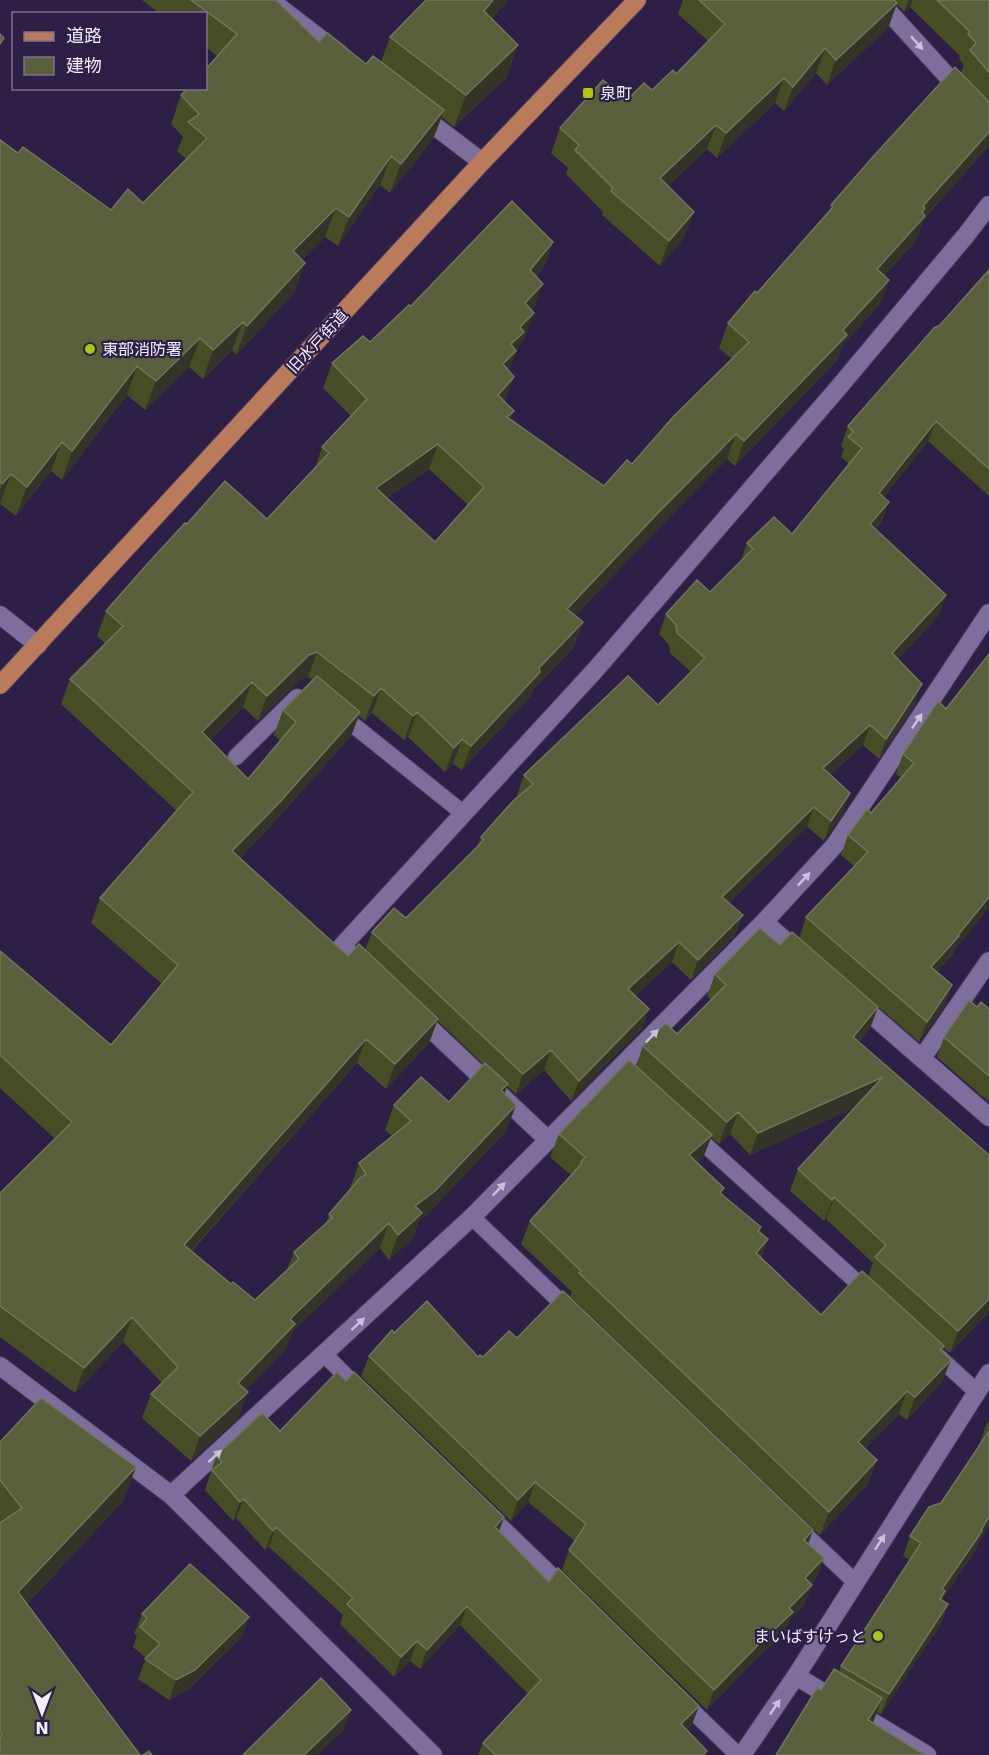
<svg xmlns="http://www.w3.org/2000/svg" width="989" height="1755" viewBox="0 0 989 1755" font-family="'DejaVu Sans','Noto Sans JP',sans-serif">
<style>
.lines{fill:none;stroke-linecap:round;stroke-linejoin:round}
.lane-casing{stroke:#46385a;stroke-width:18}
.street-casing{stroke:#46385a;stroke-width:20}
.secondary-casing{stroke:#46385a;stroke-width:20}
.primary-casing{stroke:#46385a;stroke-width:20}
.lane{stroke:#7d6e9d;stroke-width:16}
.street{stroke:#7d6e9d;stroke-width:18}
.secondary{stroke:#7d6e9d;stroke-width:18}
.primary{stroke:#b97b5a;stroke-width:18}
.wall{fill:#464d24;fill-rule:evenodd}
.shaded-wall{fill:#343327}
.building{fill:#595f3b;stroke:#71755a;stroke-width:1.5;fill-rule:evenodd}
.oneway{fill:#cac2dd}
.poi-dot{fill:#adc60f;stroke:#2c1e45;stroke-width:2}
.labels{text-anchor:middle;stroke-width:4.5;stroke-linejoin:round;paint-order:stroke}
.poi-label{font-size:16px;fill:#f3efff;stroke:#2c1e45;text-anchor:start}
.street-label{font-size:16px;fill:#f3efff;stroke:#2c1e45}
</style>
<rect width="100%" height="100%" fill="#2c1e45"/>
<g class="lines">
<defs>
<path id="lane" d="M337,712L463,813
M236,757L297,697
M692,1133L869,1293
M472,1217L571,1312
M932,1351L977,1392
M325,1355L364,1394
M486,1512L569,1592
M794,1524L855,1582
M680,1699L738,1755"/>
<path id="street" d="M270,0L340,54
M878,0L989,122
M419,114L482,162
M764,922L802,955
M367,969L342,946L597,668L839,387L967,234L989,205
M857,1002L989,1117
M416,1015L547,1139
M922,1058L989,961
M0,1366L171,1495L433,1755
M171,1495L472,1217L764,922L835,845L989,613
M796,1676L927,1755
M742,1755L796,1676L989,1373"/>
<path id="secondary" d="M0,615L38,645"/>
<path id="primary" d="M0,685L482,162L637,0"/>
</defs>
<use href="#lane" class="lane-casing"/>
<use href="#street" class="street-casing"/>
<use href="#secondary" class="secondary-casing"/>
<use href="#primary" class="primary-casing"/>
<use href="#lane" class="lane"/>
<use href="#street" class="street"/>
<use href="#secondary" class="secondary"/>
<use href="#primary" class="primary"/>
</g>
<path class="wall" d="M142,0H276L319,42L366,64L381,62L390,37L508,0L492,19L507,77L454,127L442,117L433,139L390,193L380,185L338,246L325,237L302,260L295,292L236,355L232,350L203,379L189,367L145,410L127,395L62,480L51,471L16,516L0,504V140L18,153L111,210L143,203L186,159L177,151L183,137L171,124L181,95L217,56L206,47V14H160Z
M683,0H989V146L924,219L916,241L884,276L889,280L880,304L843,345L838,359L735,466L727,459L648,539L575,616L583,622L574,647L533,690L531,696L462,770L453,764L445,772L408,737L404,740L372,713L365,721L359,716L351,736L270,827L240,858L348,956L365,950L372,932L406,918L477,847L481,837L518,796L517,795L524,775L658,705L691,672L670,653L669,645L659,634L666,614L710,592L741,561L747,543L792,534L849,464L841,457L844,449L841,446L848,426L940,325L989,270V496L928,441L884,497L882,522L876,529L946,595L939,615L898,659L915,704L879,759L863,745L830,775L843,813L826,838L824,841L807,827L729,903L743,915L735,935L691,980L672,962L635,996L649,1009L642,1029L571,1101L544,1070L516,1094L507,1086L504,1093L507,1130L426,1216L419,1221L413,1238L389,1260L380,1248L292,1332L286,1349L245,1390L239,1417L191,1461L142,1418L151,1394L162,1383L123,1342L75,1393L0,1337V1193L55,1139L0,1088V951L111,1045L162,984L91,923L100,898L177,811L61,704L70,679L105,643L97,636L106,611L187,524L267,519L315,469L322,447L351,416L323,388L332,363L370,342L411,306L553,242L544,267L536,277L534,309L532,311L525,338L520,343L508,370L505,402L511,420L604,486L632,464L732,359L719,348L728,323L757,293L829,212L831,205L961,73L964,65L959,59L960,56L910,7L904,12L897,4L888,28L827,85L816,73L784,111L775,103L717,158L707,149L668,186L685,237L660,266L602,215L603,212L566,174L568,168L551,153L560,128L652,90L676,74L708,41L678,14ZM429,469L468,505L435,542L387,498ZM308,677L313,680L283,710L274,735L280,741L248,779L210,740L243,707L258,721L300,680ZM437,1020L484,1065L449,1102L394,1105L385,1130L392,1136L359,1163L350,1189L329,1214L326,1224L294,1252L287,1270L255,1300L231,1284L192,1251L357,1063L386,1089L429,1043Z
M938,701L954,951L952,956L937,972L952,985L945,1005L919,1042L799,938L806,917L854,866L841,855L848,835L871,813L901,778L896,774L903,754Z
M715,974L870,1029L859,1042L989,1312L950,1353L943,1347L942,1352V1382L907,1420L899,1414L865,1449L869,1483L820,1535L570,1296L572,1292L521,1244L530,1221L571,1175L550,1157L559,1134L636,1066L643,1046L677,1034L711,1000L707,996ZM854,1108L798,1169L790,1191L824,1221L826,1219L873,1263L868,1277L821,1315L761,1257L768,1239L759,1232L761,1227L722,1195L697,1163L703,1158L711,1137L719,1144L730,1134L750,1155Z
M977,1007L989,1009V1102L937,1057L944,1037Z
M394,1333L483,1357L517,1338L813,1530L808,1544L824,1558L816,1579L811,1584L805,1605L790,1619L785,1633L755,1660L707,1710L562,1570L569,1550L575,1541L528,1502L511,1521L361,1376L369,1356Z
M346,1381L504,1517L499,1532L692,1725L687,1730L706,1755H478L483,1743L528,1694L460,1625L420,1669L410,1661L394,1677L340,1624L343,1615L269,1547L265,1550L236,1518L233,1521L205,1490L216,1456L280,1431Z
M989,1421V1526L978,1543L975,1551L943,1598L942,1600L948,1604L941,1624L881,1714L877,1712L873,1723L821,1690L839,1672L841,1666L910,1560L903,1556L910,1536L941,1503L979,1445L986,1425Z
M0,1442L136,1467L123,1501L27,1604L0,1755Z
M142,1614L242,1637L188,1690L169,1700L138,1679L146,1658L133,1647L137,1636L134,1634Z"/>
<path class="shaded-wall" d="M493,0H508L472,43L484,11Z
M909,0H913L910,7L904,12Z
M897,3L888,28L827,85L836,60Z
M518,45L507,77L454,127L466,95Z
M825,48L816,73L784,111L793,87Z
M784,78L775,103L717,158L726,133Z
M444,110L433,139L390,193L401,164Z
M716,125L707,149L651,202L660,178Z
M989,132V146L924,219L916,241L868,294L877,269L923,206Z
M391,156L380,185L338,246L349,217Z
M336,208L325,237L282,280L293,251Z
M694,212L685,237L660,266L669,241Z
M553,242L544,267L521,295L530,270Z
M305,263L295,292L236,355L247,326Z
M889,280L880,304L843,345L838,359L735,466L744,441Z
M543,284L534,309L516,327L525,303Z
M534,313L525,338L520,343L507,376L494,389L511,344L520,327Z
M243,322L232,350L203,379L213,350Z
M200,338L189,367L145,410L156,381Z
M137,366L127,395L62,480L72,451Z
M514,377L505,401L498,395Z
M514,411L505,436L507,417Z
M936,421L928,441L871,513L879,493Z
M736,434L727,459L648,539L558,634L567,609L657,514Z
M62,442L51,471L16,516L27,487Z
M438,444L429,469L367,513L376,488Z
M11,474L0,504V490L2,484Z
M889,502L882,522L863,544L870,524Z
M946,595L939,615L885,673L892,653Z
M583,622L574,647L533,690L531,696L462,770L471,746L539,668Z
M317,652L308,677L300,680L258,721L267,696L309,655Z
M252,682L243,707L193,757L202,732Z
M922,684L915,704L879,759L886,739Z
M381,688L372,713L365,721L374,696Z
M360,712L351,736L270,827L223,875L232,851Z
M417,712L408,737L404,740L413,716Z
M870,725L863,745L816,788L823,768Z
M462,739L453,764L445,772L454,748Z
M850,793L843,813L824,841L831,821Z
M814,807L807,827L715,917L722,897Z
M989,897V908L954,951L952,956L923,987L931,967Z
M743,915L735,935L691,980L698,960Z
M679,942L672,962L621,1009L628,989Z
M952,985L945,1005L919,1042L927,1022Z
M878,1007L870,1029L845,1058L853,1037Z
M649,1009L642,1029L571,1101L579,1081Z
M438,1019L429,1043L386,1089L395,1064Z
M366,1039L357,1063L175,1269L184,1245Z
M551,1050L544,1070L516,1094L523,1074Z
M883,1077L875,1099L750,1155L758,1133Z
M508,1084L499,1109L501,1090Z
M516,1105L507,1130L426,1216L419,1221L413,1238L389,1260L398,1235L415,1206Z
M738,1112L730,1134L719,1144L727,1122Z
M712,1135L703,1158L681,1178L689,1155Z
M834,1197L826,1219L824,1221L832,1200Z
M389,1223L380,1248L292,1332L286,1349L229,1408L238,1383L290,1319Z
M768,1239L759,1262L756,1253Z
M989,1299V1312L950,1353L958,1331Z
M132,1317L123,1342L75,1393L84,1368Z
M951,1360L942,1382L907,1420L915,1397Z
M907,1391L899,1414L850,1465L858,1442Z
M248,1392L239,1417L191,1461L200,1436Z
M877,1460L869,1483L820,1535L829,1512Z
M136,1467L123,1501L6,1626L18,1592Z
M535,1482L528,1502L511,1521L518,1500Z
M244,1499L236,1518L233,1521L240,1502Z
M504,1517L497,1536L495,1527Z
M989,1517V1526L978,1543L975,1551L943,1598L938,1611L942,1589Z
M276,1527L269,1547L265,1550L273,1531Z
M813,1530L806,1550L804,1540Z
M824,1558L816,1579L799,1598L812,1585L805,1605L790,1619L785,1633L755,1660L707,1710L714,1690L789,1608L805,1578Z
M948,1604L941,1624L881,1714L889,1694Z
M467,1606L460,1625L420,1669L427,1650Z
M249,1617L242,1637L188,1690L169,1700L176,1680Z
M417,1641L410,1661L394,1677L401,1657Z
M882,1698L869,1733L868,1720Z
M699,1706L692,1725L674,1744L681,1724Z
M351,1710L344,1730L318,1755H304Z"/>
<path class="building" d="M191,0H276L319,42L327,33L366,64L373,56L444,110L401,164L391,156L349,217L336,208L293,251L305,263L247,326L243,322L213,350L200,338L156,381L137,366L72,451L62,442L27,487L11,474L2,484L0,482V140L18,153L23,147L111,210L128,189L143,203L207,138L188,122L199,114L181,95L188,88H206V69L237,34Z
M426,0H493L484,11L518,45L466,95L390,37Z
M699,0H894L897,3L836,60L825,48L793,87L784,78L726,133L716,125L660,178L694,212L669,241L611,191L613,188L575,150L579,145L560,128L603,80L627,100L644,83L652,90L673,70L676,74L725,24Z
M937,0H989V72L970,50L976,43L968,34L970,32Z
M0,34L4,38L0,44Z
M955,67L989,102V132L923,206L925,208L922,212L925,216L877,269L889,280L843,330L847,335L744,441L736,434L657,514L567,609L583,622L539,668L540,672L471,746L462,739L454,748L417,712L413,716L381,688L374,696L317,652L309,655L267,696L252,682L202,732L248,779L296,722L283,710L317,676L360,712L279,803L232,851L348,956L359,944L438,1019L395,1064L366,1039L184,1245L231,1284L233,1282L255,1300L299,1259L294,1252L332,1218L329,1214L360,1178L366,1174L359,1163L411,1121L394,1105L421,1077L449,1102L485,1063L508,1084L501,1090L516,1105L435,1191L415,1206L422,1213L398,1235L389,1223L290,1319L295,1324L238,1383L248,1392L200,1436L151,1394L178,1367L132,1317L84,1368L0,1306V1193L72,1122L0,1055V951L111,1045L178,965L100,898L193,792L70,679L123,626L106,611L150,561L185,523L187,524L225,481L267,519L329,453L322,447L367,399L332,363L363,336L370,342L409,305L411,306L512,201L553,242L530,270L543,284L525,303L534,313L520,327L524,332L511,344L516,351L503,364L514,377L498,395L514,411L507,417L604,486L627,460L632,464L674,416L749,342L728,323L755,291L757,293L833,207L831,205L871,159ZM438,444L484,487L435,542L376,488Z
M989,270V469L936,421L879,493L889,502L870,524L946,595L892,653L922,684L886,739L870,725L823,768L850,793L831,821L814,807L722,897L743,915L698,960L679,942L628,989L649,1009L579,1081L551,1050L523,1074L372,932L394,908L406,918L484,840L481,837L514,800L533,784L524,775L628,676L658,705L705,658L677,633L676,625L666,614L697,580L710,592L753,549L747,543L774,517L792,534L862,448L848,437L853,432L848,426L934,328L940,325Z
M989,654V897L958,935L959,936L931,967L952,985L927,1022L806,917L868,852L848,835L867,809L871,813L914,763L903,754L938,701L946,709Z
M760,928L780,945L792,932L878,1007L853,1037L989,1155V1299L958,1331L875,1257L886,1245L834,1197L832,1200L798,1169L883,1077L758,1133L738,1112L727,1122L643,1046L666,1023L677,1034L726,985L715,974Z
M969,1000L977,1007L981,1002L989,1009V1076L944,1037Z
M629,1060L712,1135L689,1155L724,1188L720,1193L761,1227L758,1231L768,1239L756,1253L821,1315L862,1271L944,1346L940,1350L951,1360L915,1397L907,1391L858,1442L877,1460L829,1512L579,1273L581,1271L530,1221L582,1163L581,1162L585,1157L559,1134Z
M563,1291L813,1530L804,1540L824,1558L805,1578L812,1585L789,1608L793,1612L763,1640L714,1690L569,1550L586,1524L535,1482L518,1500L369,1356L392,1330L394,1333L427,1301L478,1357L480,1355L483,1357L509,1331L517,1338Z
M337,1372L346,1381L354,1372L504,1517L495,1527L549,1582L558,1568L699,1706L681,1724L707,1751L703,1755H496L483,1743L541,1680L467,1606L427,1650L417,1641L401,1657L347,1604L353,1598L276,1527L273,1531L244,1499L240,1502L212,1470L222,1462L216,1456L262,1413L280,1431Z
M41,1398L136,1467L18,1592L140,1755H0V1737L2,1735L0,1733V1523L22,1508L0,1480V1442Z
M989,1431V1517L981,1530L982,1531L942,1589L945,1591L940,1599L948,1604L889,1694L841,1666L921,1543L910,1536L929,1507L941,1503Z
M190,1564L249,1617L195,1670L176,1680L145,1659L160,1644L140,1627L147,1618L142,1614Z
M834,1669L882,1698L868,1720L923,1754V1755H776L817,1688L821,1690Z
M321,1678L351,1710L304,1755H243Z
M149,1751L152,1755H143Z"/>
<defs><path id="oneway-solid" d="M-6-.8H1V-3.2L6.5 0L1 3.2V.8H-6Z" transform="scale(1.5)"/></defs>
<g class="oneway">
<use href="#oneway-solid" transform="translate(917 43) rotate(48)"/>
<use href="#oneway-solid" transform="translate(917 721) rotate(-56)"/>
<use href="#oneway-solid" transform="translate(804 879) rotate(-47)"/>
<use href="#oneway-solid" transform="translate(652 1036) rotate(-46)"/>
<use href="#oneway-solid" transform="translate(499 1189) rotate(-46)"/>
<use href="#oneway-solid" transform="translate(358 1324) rotate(-43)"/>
<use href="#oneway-solid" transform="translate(215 1456) rotate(-42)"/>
<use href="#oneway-solid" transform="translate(880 1542) rotate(-57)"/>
<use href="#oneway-solid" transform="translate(775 1707) rotate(-56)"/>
</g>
<g class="poi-dot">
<rect x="582" y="87" width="12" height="12" rx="3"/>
<circle cx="90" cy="349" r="6"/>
<circle cx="878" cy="1636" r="6"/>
</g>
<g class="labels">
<g class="poi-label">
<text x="600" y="99">泉町</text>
<text x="102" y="355">東部消防署</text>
<text x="866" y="1642" text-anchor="end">まいばすけっと</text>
</g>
<g class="street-label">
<text transform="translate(317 341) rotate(-47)" y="6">旧水戸街道</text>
</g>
</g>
<rect x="12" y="12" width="195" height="78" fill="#2c1e45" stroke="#7c728f" stroke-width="1.5"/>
<rect x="24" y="32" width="30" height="9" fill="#b97b5a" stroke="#7c728f" stroke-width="1.5"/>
<text x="66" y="42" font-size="18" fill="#f3efff">道路</text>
<rect x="24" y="57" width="30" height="18" fill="#595f3b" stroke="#7c728f" stroke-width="1.5"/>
<text x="66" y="72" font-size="18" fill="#f3efff">建物</text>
<g transform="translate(42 1713) rotate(180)" stroke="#2c1e45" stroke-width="4.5" paint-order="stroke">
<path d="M0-4.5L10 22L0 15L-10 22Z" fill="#f3efff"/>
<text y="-9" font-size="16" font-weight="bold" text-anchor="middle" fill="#f3efff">N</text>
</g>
</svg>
